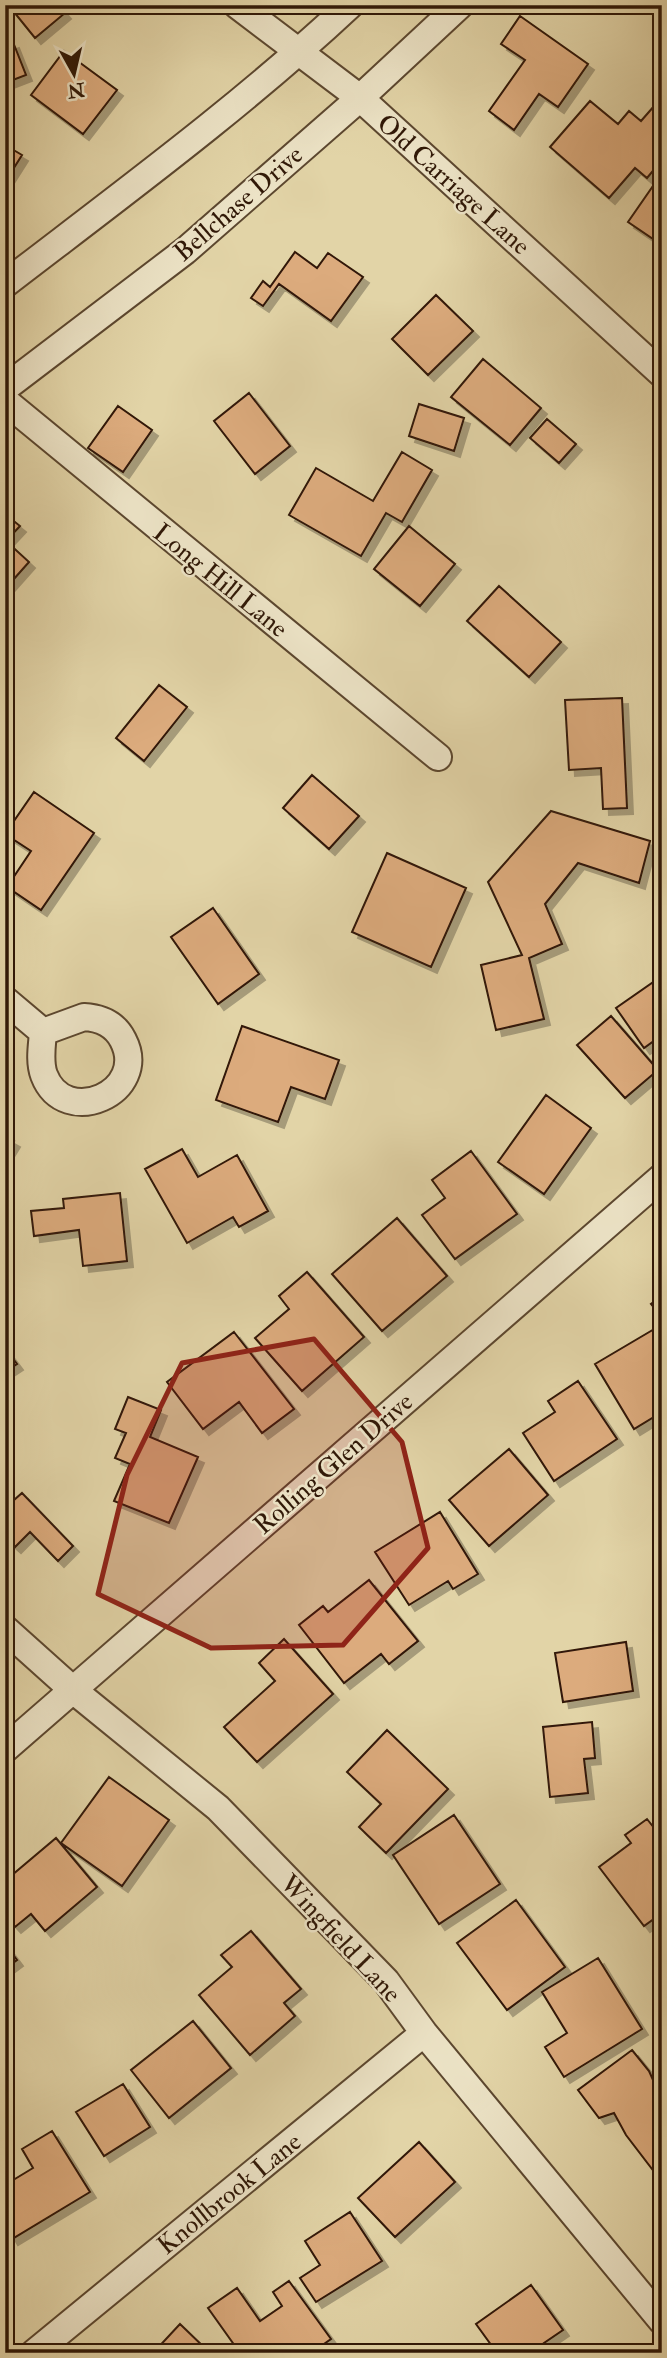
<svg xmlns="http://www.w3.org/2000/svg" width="667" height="2358" viewBox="0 0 667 2358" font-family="'IM FELL Double Pica',serif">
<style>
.building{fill:#dcab7d;stroke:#301807;stroke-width:2;filter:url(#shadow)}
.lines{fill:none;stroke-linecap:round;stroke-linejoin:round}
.minor-casing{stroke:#5c472f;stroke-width:30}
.minor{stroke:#ece3c6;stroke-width:26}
.marked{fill:#8f2418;fill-opacity:0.2;stroke:#8f2418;stroke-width:5;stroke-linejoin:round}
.labels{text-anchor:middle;stroke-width:5;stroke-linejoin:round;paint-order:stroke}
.street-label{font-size:26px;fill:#301807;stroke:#ece3c6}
</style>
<defs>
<filter id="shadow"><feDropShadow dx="6" dy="6" stdDeviation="0" flood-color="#0004"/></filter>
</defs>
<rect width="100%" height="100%" fill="#e2d4a7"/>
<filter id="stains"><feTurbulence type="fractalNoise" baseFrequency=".00286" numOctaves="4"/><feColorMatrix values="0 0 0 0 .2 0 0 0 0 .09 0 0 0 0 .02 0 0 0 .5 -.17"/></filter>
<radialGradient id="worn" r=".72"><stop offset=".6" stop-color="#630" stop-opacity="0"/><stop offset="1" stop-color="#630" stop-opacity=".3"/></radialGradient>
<path class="building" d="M5,5H58L65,13L35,38L10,7L5,12Z
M520,16L588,64L558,107L539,94L514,130L489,111L525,60L501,44Z
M13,42L26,75L5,83V45Z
M64,51L117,90L83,134L31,95Z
M662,97V160L647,178L635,168L609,198L550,147L590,101L618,124L629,111L641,121Z
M5,145L22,155L5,182Z
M662,173V245L628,222Z
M295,252L317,268L328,253L363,277L331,321L279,284L263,306L251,298L263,281L270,287Z
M436,295L473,331L428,375L392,339Z
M483,359L541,408L510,445L451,397Z
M249,393L290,446L255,474L214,421Z
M419,404L464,418L454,451L409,436Z
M118,406L152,430L123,472L88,448Z
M547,419L576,444L559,463L530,438Z
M402,452L432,470L402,522L386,513L361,556L289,515L316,468L373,501Z
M5,514L20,526L6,541L29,562L5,589Z
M409,526L455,564L420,606L374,569Z
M499,586L561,642L529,677L467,621Z
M159,685L187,707L144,761L116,738Z
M622,698L627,808L603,809L601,768L569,770L565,700Z
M312,775L359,816L329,849L283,808Z
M34,792L94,833L41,910L7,887L31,851L5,834Z
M551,811L650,841L639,883L578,863L545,904L562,944L529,958L544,1019L496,1030L481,965L522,955L488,882Z
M387,853L466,888L431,967L352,932Z
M213,908L259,974L218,1004L171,937Z
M662,976V1035L644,1048L616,1008Z
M611,1016L658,1070L625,1098L577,1045Z
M242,1026L339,1060L325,1099L291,1087L278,1122L216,1100Z
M546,1095L591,1128L544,1194L498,1162Z
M5,1136L14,1141L5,1156Z
M182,1149L198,1177L237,1155L268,1211L239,1227L233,1217L187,1243L145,1169Z
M471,1151L517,1214L455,1259L422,1215L445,1198L432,1180Z
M120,1193L127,1261L83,1266L79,1230L34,1236L31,1211L64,1208L63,1199Z
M397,1218L447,1276L382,1331L332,1274Z
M307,1272L364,1337L302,1391L255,1338L289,1309L279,1296Z
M662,1296V1317L651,1304Z
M656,1328L662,1337V1412L634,1429L595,1364Z
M234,1332L294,1409L262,1433L239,1402L203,1429L167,1382Z
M5,1348L17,1364L5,1372Z
M578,1381L617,1439L554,1481L523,1433L555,1412L548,1401Z
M128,1397L161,1410L150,1437L198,1457L169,1523L114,1501L130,1464L115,1458L126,1433L115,1429Z
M509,1449L548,1495L489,1546L449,1500Z
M22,1493L73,1546L58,1561L30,1532L15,1547L5,1538V1508Z
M440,1512L478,1574L453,1589L448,1581L409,1605L375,1552Z
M662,1536V1574L655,1538Z
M369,1580L418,1641L389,1664L381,1654L344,1683L299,1625L323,1606L328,1612Z
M284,1639L333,1694L257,1762L224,1727L275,1681L259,1663Z
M626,1642L633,1691L563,1702L555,1653Z
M592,1722L595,1758L584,1759L588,1793L550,1797L543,1727Z
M387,1730L448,1789L386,1853L359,1827L381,1804L347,1772Z
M109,1777L169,1820L122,1886L61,1843Z
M454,1815L500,1884L439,1924L393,1855Z
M647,1819L662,1838V1913L644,1926L599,1867L631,1843L625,1835Z
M56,1838L97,1887L45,1931L31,1914L15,1927L5,1916V1881Z
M516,1900L565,1967L507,2010L457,1943Z
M251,1931L301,1989L284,2003L295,2016L250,2055L199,1995L232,1967L221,1955Z
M5,1944L17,1960L5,1969Z
M598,1958L642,2029L564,2077L545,2047L567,2033L542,1992Z
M193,2021L231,2068L169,2118L131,2070Z
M632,2050L649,2071L662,2100V2182L626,2135L614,2113L599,2118L578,2090Z
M123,2084L150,2127L104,2156L76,2112Z
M52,2131L90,2192L12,2239L5,2227V2185L33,2168L22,2149Z
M419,2142L455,2182L395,2237L358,2198Z
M350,2212L382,2261L316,2302L300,2278L320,2265L305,2241Z
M289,2281L331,2339L311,2353H240L208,2308L237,2288L260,2321L282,2306L273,2292Z
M531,2285L563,2330L544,2343L551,2353H497L476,2324Z
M180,2324L210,2353H153Z"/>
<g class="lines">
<defs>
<path id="minor" d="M237,5L360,98L662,374
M5,284C122,194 242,106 350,5
M5,388L185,251L360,98L460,5
M5,401L438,757
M5,1000L43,1032
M84,1017C101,1018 115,1024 123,1040C150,1092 65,1130 44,1075C39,1061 42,1046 43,1032Z
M5,1629L73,1690L218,1808L386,1981L424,2033L662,2321
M5,1749L662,1177
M34,2353L424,2033"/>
</defs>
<use href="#minor" class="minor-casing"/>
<use href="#minor" class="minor"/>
</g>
<path class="marked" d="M314,1339L402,1442L428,1548L343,1645L211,1648L98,1594L127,1475L182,1363Z"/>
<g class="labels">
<g class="street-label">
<text transform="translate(454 184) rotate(42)" y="9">Old Carriage Lane</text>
<text transform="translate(238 203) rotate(-41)" y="9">Bellchase Drive</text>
<text transform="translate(221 580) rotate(39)" y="9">Long Hill Lane</text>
<text transform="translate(333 1463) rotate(-41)" y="9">Rolling Glen Drive</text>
<text transform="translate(341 1938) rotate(47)" y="9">Wingfield Lane</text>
<text transform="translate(229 2193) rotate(-39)" y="9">Knollbrook Lane</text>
</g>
</g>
<rect width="667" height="2358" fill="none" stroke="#e2d4a7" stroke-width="28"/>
<rect x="7" y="7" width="653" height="2344" fill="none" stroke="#301807" stroke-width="3.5"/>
<rect x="14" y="14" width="639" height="2330" fill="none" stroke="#301807" stroke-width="2"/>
<g transform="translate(74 74) rotate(172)" stroke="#ece3c6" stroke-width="5" paint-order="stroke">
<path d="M0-5L12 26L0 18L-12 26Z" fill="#301807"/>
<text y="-10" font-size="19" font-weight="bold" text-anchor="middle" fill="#301807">N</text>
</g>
<rect width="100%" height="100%" filter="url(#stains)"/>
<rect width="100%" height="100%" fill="url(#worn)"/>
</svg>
